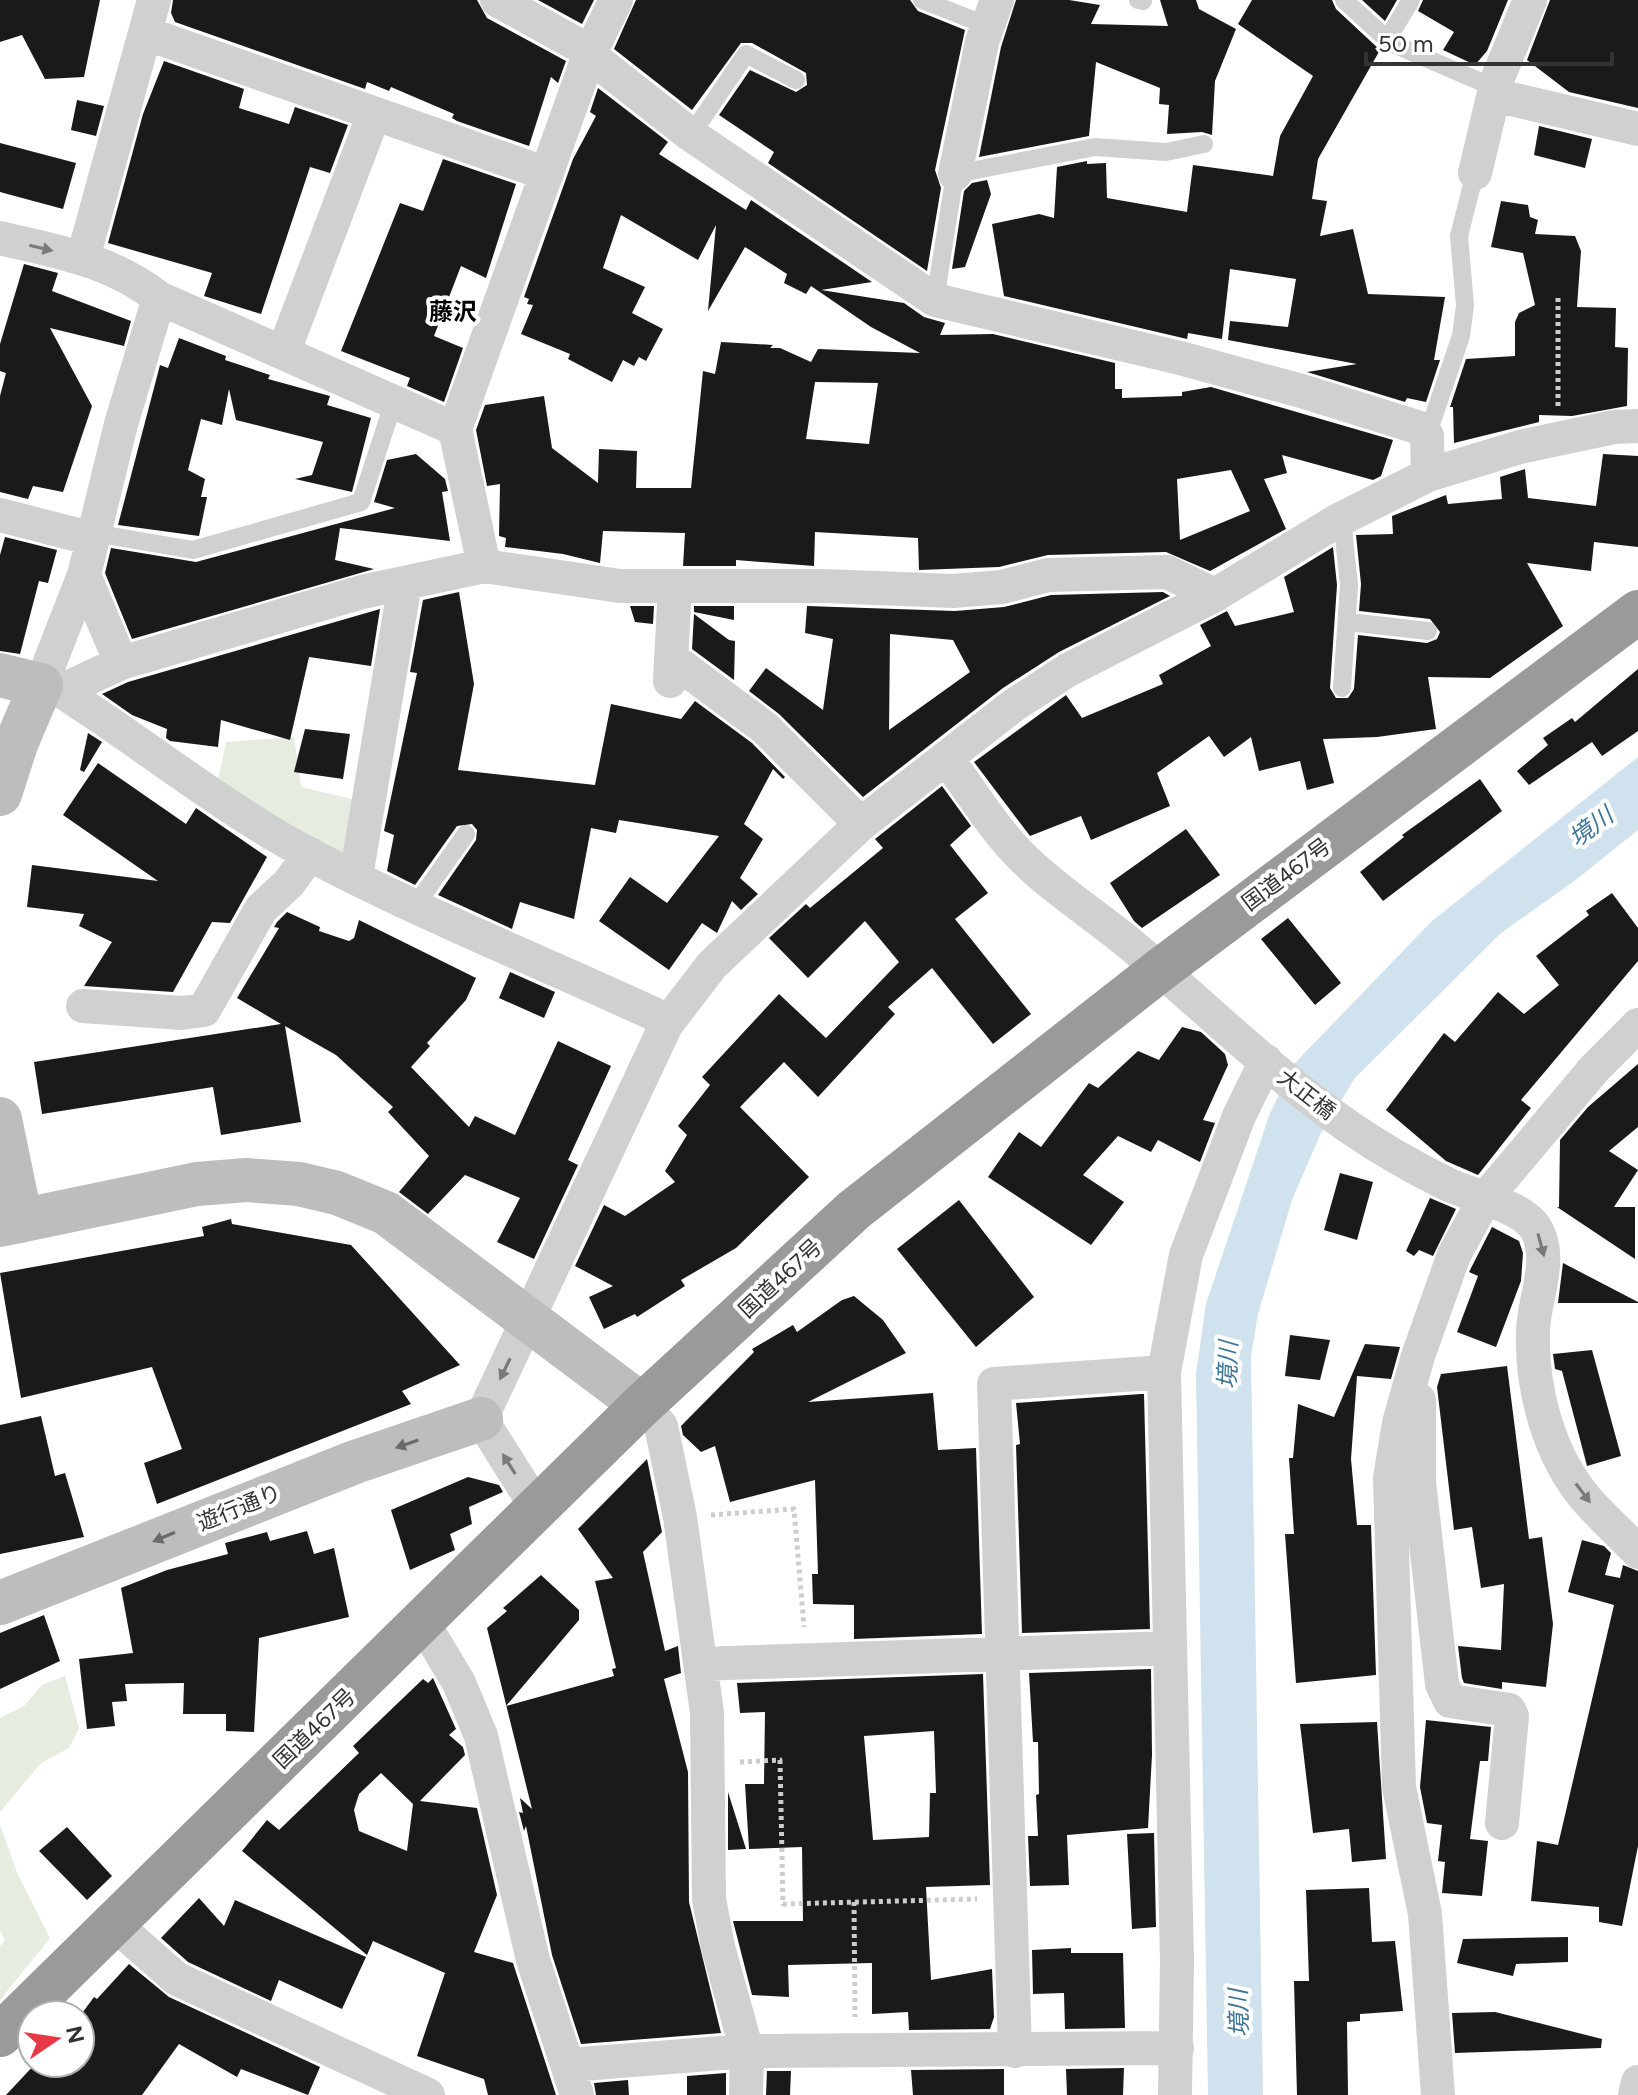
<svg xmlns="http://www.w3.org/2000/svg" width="1638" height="2095" viewBox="0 0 1638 2095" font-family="Figtree,'Noto Sans JP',sans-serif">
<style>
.green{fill:#e6ecdf}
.water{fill:#cfe2ee}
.building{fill:#1a1a1a;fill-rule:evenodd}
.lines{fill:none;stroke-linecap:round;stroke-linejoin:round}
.path{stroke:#cdcdcd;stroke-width:5;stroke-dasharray:4 4;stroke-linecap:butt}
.lane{stroke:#d0d0d0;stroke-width:18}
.street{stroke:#d0d0d0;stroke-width:34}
.secondary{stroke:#bdbdbd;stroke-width:44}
.highway{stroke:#9a9a9a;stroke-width:44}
.oneway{fill:#7a7a7a}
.oneway2{fill:#6a6a6a}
.labels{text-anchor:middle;stroke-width:8;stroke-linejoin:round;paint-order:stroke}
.street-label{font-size:22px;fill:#333;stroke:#fff}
.neighbourhood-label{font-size:24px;font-weight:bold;fill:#000;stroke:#fff}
.water-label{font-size:24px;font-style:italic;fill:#3f7597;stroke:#fff}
</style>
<rect width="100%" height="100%" fill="#fff"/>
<path class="green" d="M294,737L301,787L360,801L349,858L292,829L218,780L226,742Z
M65,1676L79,1728L69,1748L40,1764L0,1812V1718L24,1706L42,1685Z
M0,1825L18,1875L50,1938L0,2000V1946L5,1940L0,1930Z"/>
<path class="water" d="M1638,757V830L1577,879L1501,933L1355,1078L1320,1135L1292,1200L1258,1314L1251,1356L1263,2095H1208L1196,1374L1206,1304L1270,1113L1294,1064L1432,921Z"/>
<path class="building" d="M0,0H100L84,77L45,79L22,35L0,42Z
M173,0H477L487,18L566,61L558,83L551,77L529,146L457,121L452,118L454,114L391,87L389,91L367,82L365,89L175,22L171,13Z
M538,0H594L582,24Z
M636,0H910L918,11L965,30L935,170L941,188L927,271L768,163L774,152L719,115L750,70L796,92L807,85L806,73L752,43H741L692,110L614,49Z
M1016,0H1069L1100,5L1091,24L1168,26L1160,0H1196L1199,9L1236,29L1215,81L1212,135L1202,132L1167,134L1169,105L1159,104L1160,88L1096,62L1089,136L979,157L1001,47Z
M1252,0H1332L1336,9L1380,50L1318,159L1312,199L1327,201L1320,236L1353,229L1368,294L1445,297L1434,360H1440L1426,402L1407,398L1405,402L1307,372L1357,364L1228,340L1230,321L1288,327L1296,279L1230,269L1222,339L1188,333L1187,339L1004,296L992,224L1039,214L1054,218L1057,167L1087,161V164L1106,163L1107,198L1187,212L1193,165L1273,176L1280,136L1313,76L1238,24Z
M1362,0H1397L1385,21Z
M1423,0H1508L1487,51L1475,65L1443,50L1454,32L1418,11Z
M1550,0H1638V108L1569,92L1527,60Z
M164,61L244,89L239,108L289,124L295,107L348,125L330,173L310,167L261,314L204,296L212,273L108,243L143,114Z
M598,88L668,142L659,154L746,210L751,200L872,282L821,290L904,303L924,317L945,323L940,335L993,334L1115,363V389H1122V398L1182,396V392L1211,387L1393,440L1381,476L1373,480L1282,455L1287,473L1264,479L1286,529L1210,571L1166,552L1048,555L999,567L919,570L918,538L815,532L814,566L736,560V566H683L685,533L603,531L600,563L563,554L505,547L506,538L499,536L500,484L487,486L476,430L485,405L544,396L552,448L598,483L599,449L637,451L636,488H691L703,371L715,374L721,342L773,345L770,348H780L811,362L818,349L920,353L871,327L811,286L806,294L784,283L787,274L745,247L708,311L716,225L698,260L621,215L603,268L645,287L632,313L663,329L646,361L639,357L634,366L623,360L612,382L568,359L570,354L521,334L533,305L527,304L529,299L524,297L573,159L596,116L590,112ZM815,382L878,383L869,444L806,439ZM1231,470L1250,511L1180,540L1177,479Z
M77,100L104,106L96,136L71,130Z
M1539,126L1592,139L1585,168L1534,155Z
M0,143L76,163L63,209L0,192Z
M443,159L516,184L486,278L461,266L434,336L463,348L444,402L407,386L410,378L341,351L400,203L423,211Z
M987,180L991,194L965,267L952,269L964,191L972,183Z
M1501,201L1528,205L1530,217L1538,220L1535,234L1575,236L1581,251L1577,307L1616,308L1615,347L1628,348L1627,406L1572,416L1539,415V422L1454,443L1453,407H1450L1466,359L1515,356V322L1519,313L1535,305L1523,253L1491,247Z
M24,264L58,273L52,291L131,321L124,346L50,328L92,406L63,492L33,486L28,499L0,492V396L6,373L0,371V344Z
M179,338L226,356L225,360L270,375L268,379L330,396L327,405L371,418L352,492L295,479L312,475L323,442L236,420L229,389L222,425L201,419L188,470L205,479L201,497H207L199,536L118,525L160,365L168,368Z
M416,454L445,479L448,491L442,492L450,541L340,528L335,560L374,569L132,639L105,573L111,548L196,562L395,508L374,502L387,460Z
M1603,454L1638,456V547L1594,542L1591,571L1527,563L1563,626L1490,678L1428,677L1436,729L1377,737L1323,739L1334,783L1307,790L1300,761L1259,771L1251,737L1224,757L1209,736L1157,773L1170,806L1091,840L1081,816L1030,836L974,762L1066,695L1082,718L1163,684L1159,675L1211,646L1200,625L1227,611L1235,626L1294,612L1284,577L1333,547L1337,585L1330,688L1336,698H1348L1354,689L1358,635L1427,643L1437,639L1440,632L1430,619L1359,611L1361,584L1356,535L1393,534L1392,516L1446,495L1448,504L1502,499L1500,477L1525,469L1528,498L1596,506Z
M5,537L57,550L48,583L39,581L20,654L0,651V555Z
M459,592L474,684L458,770L595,785L611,704L681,719L695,701L752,743L785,777L783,779L773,769L744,824L763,839L740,878L758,894L741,910L732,901L717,933L702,923L669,970L599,921L630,877L667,903L719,836L619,820L616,833L591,828L574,919L520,902L512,929L438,895L476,840L477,830L472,824L457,826L415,885L387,871L394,835L384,831L417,673L410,672L423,600Z
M1163,592L1170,596L1059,652L1003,688L863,797L779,714L749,691L766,668L823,710L833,639L805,633L807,606L955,611L1004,607L1051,595ZM890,634L953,640L970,672L889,730Z
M630,606H654L653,624L635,622Z
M694,606H734V620L694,612Z
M380,609L371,666L309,657L290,740L221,720L218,747L170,741L166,738L167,729L132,715L102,694L128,682Z
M694,614L729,640L735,641L734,680L692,649Z
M1638,669V731L1602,756L1592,742L1529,785L1517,771L1548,745L1543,738L1572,718L1575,722Z
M305,729L350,734L343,779L294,772Z
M88,733L102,742L84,772L80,770Z
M98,763L186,824L196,808L267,857L230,923L212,922L173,992L84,986L112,942L79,926L84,914L27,907L32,865L158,881L63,815Z
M1480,779L1502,811L1383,901L1360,872L1404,837L1402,835Z
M942,786L971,826L950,845L988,893L955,919L1031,1014L993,1044L932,968L888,1007L895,1014L818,1097L784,1062L740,1107L809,1177L736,1248L681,1280L685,1286L637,1317L635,1314L604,1329L589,1297L613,1286L575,1266L604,1205L625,1216L675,1182L665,1171L687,1135L678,1126L710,1085L702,1077L779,994L826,1038L899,962L865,921L808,978L769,938L806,904L810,908L883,848L875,839Z
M1186,829L1220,875L1142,928L1134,921L1110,883Z
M1612,893L1638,928V961L1521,1100L1531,1108L1478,1175L1446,1161L1386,1110L1444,1033L1455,1042L1498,992L1524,1014L1559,985L1536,956L1589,915L1586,911Z
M287,912L320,927L319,931L349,941L354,938L359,920L476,978L466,1000L427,1043L430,1046L411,1067L469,1127L475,1116L515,1135L558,1041L611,1066L568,1160L578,1165L534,1259L497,1242L520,1198L465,1175L428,1214L399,1192L429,1156L388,1112L393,1107L336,1055L285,1026L301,1122L221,1135L213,1087L42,1114L34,1062L281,1024L237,998L279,928L274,927L277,922Z
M1288,918L1341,983L1315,1005L1261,939Z
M510,972L555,992L544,1018L499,998Z
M1182,1027L1201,1032L1225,1054L1228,1065L1203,1120L1215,1123L1200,1162L1158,1140L1151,1152L1118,1136L1083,1175L1124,1202L1091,1245L988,1177L1019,1132L1041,1147L1089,1083L1098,1088L1138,1051L1159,1060Z
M1638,1064V1127L1609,1151L1638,1170L1614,1207H1635V1259L1557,1207H1559L1560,1140L1588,1107Z
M1340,1173L1373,1182L1357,1240L1324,1230Z
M1430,1198L1456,1209L1433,1256L1419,1250L1414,1256L1406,1251Z
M959,1200L1034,1297L976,1347L897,1249Z
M231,1219L232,1224L351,1245L460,1365L402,1391L411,1404L157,1504L144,1463L182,1449L152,1367L21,1398L0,1273L204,1236L202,1227Z
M1492,1227L1519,1241L1523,1253L1521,1281L1496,1347L1457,1332L1478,1276L1469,1272Z
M1563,1263L1638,1302V1303H1558Z
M854,1296L883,1320L906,1353L808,1402L933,1393L938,1450L976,1448L982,1634L854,1639V1605L813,1604L812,1574H818L815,1480L730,1502L715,1446L701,1452L683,1435L681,1426L754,1352L752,1349L793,1325L797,1332L842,1300Z
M1290,1335L1330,1340L1320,1380L1285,1376Z
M1365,1344L1400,1347L1391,1379L1357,1376L1351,1459L1357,1525H1371L1376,1675L1296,1683L1285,1534H1294L1289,1458H1293L1298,1404L1334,1417Z
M1592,1350L1621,1456L1587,1466L1562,1371L1555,1369L1553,1354Z
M1507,1366L1529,1539L1542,1537L1553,1624L1546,1687L1502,1682V1689L1464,1683L1462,1678L1458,1646L1501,1650L1504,1584L1481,1588L1472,1527L1454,1530L1437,1387L1441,1374Z
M1141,1394H1144L1150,1629L1022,1633L1016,1445L1020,1444L1016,1403Z
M41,1416L55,1476L65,1473L84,1537L0,1554V1425Z
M647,1459L662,1532L643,1552L665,1651L678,1646L681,1673L664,1679L688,1772L689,1902L721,2033L581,2044L552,1955L526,1826L524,1831L519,1812L523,1813L520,1798L532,1809L487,1628L507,1611L503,1608L541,1575L579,1610V1620L506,1706L614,1676L612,1669L616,1668L595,1581L613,1578L578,1529Z
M468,1477L499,1485L503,1492L469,1507L472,1524L450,1534L455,1550L410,1570L391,1510Z
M307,1531L314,1554L334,1548L349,1617L259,1638L254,1732L226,1731V1714H183L184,1683L125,1684L127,1701L112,1702L115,1726L87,1729L79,1659L133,1653L121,1588L167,1570L228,1554L225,1543L267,1532L270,1541Z
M1582,1540L1604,1546L1611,1553L1605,1575L1620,1578L1623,1565L1638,1571V1846L1622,1926L1599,1922V1907L1531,1901L1537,1841L1558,1845L1614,1605L1568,1592Z
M44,1615L60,1661L0,1689V1633Z
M1151,1669L1152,1755L1148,1828L1067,1835L1069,1885L1030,1886L1028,1836H1038L1036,1795L1039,1794L1038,1742H1033L1029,1673Z
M983,1674L990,1885L926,1887L931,1980L992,1969L994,2017L990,2029L909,2030L908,2012L872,2014V1963L788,1965L789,1997L752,1995L733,1921H803L802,1847L749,1849L745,1784H764L765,1712L740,1713L737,1683ZM934,1731L936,1793H930L929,1837L873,1840L864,1736Z
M433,1678L456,1729L449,1735L463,1747L465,1755L420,1801L477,1808L497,1895L474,1952L513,1963L556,2095H488L484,2079L417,2056L445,1973L373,1941L367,1955L242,1851L267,1820L279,1830L359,1753L353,1746L423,1679L428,1683ZM381,1773L413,1804L407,1851L359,1831L354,1810L359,1794Z
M1426,1720L1491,1727L1488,1761H1480L1470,1839L1488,1841L1482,1896L1442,1893L1445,1862L1438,1861L1442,1825L1427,1823L1420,1787Z
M1377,1722L1386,1859L1352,1862L1349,1829L1313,1833L1300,1724Z
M728,1792L746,1849L728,1850Z
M67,1827L112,1876L87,1900L39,1851Z
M1154,1833L1156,1927L1132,1929L1127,1834Z
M1369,1888L1372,1942L1395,1941L1403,2011L1360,2014V2021L1347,2022L1348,2095H1297L1294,1981H1309L1306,1890Z
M199,1898L224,1926L235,1900L366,1957L342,2009L279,1980L271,2001L188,1962L161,1938Z
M1568,1937V1962L1516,1964L1513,1976L1457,1963L1463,1939Z
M1071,1948V1953H1123L1125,2028L1065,2029L1064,1993L1033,1994L1032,1950Z
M129,1964L169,1997L320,2067L308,2095L241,2069L237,2077L179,2044L142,2095H6L36,2063H80V2016L94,1997L97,1999Z
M1495,2012L1602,2039L1601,2048L1455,2053L1452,2013Z
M1124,2068L1123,2095H1067L1066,2069Z
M1004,2069V2095H913L911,2070Z
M767,2071H791L790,2095H766Z
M726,2073V2095H687V2076Z
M628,2080L629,2095H596L594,2083Z"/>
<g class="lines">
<path class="path" d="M1558,406V294
M711,1515L794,1509L804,1627
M740,1762L780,1760L783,1904L977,1899
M854,1902L855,2017"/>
<path class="lane" d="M922,0L988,26
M1138,0L1143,1
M1344,0L1391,43L1495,88
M1387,40L1411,0
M691,135L746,54L796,80
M935,300L955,174L1095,147L1166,152L1204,144
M1427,436L1461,336L1465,305L1459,236L1475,173
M1342,519L1349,585L1342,688
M94,533L193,550L361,502L394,401
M1349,622L1428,631
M415,906L466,834"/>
<path class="street" d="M497,0L591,52
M145,33L547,174
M589,55L691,135L935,300L1180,358L1305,392L1420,428L1427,436L1428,475
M1494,95L1638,129
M1475,173L1497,80L1530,0
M955,174L982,42L997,0
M0,238C58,252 111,260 159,298L455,429
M83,258L154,0
M159,298L121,424L84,575L41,685L61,691L121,663L362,592L484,566L620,586H824L953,591L1002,587L1048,575L1167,572L1215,595
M284,351L374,114
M0,515L93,539
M484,566L455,429L589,55L616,0
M84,575L121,663
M672,659L765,728L861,824
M670,681L675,586
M61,691C143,743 220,806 305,852C423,915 547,964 669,1021
M946,758C971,790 994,830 1023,858C1057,892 1100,918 1136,949C1206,1008 1273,1074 1349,1127C1378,1147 1411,1166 1443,1182C1467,1195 1518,1204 1534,1226C1555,1256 1534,1297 1533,1331C1531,1389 1549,1456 1587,1500C1603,1518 1621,1534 1638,1552
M356,877L405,583
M83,1006L182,1013L204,1010L261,909L289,883L310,854
M1419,1400V1482L1442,1684L1450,1701L1509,1710L1512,1716L1502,1823
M642,1405L661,1426L680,1517L707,1713L709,1899L718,1947L747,2051L746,2095
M537,1508L481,1419L666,1025L712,965L861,824L1014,705L1068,670L1215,595L1337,521L1428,475L1520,447L1614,427L1638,426
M423,1623L459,1683L481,1736L533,1960L577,2095
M700,1664L1169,1648
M113,1923L177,1979L428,2095
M1015,2051L994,1384L1164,1372
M569,2065L747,2051L1177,2048
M1175,2095L1177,1961L1164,1372L1186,1255L1239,1116L1266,1061
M1438,2095L1425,1914L1399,1787L1390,1478L1399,1423L1418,1356L1454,1255L1484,1200L1595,1068L1638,1025
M1635,2095L1638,2082"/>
<path class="secondary" d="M0,675L41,685L16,744L0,794
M0,1119L21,1221
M0,1225L197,1184L246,1180L299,1184L337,1193L386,1213L642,1405
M0,1603L355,1462L481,1419"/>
<path class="highway" d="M0,2035L642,1405L854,1210L1160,970L1638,612"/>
</g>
<defs><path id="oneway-solid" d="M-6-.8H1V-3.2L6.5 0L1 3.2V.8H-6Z" transform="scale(2)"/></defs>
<g class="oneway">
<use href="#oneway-solid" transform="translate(41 248) rotate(13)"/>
<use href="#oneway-solid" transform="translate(1541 1245) rotate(75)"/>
<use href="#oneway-solid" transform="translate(505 1369) rotate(116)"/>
<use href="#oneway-solid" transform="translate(509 1464) rotate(-122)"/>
<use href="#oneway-solid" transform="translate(1583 1493) rotate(53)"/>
</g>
<g class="oneway2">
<use href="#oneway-solid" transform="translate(407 1444) rotate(161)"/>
<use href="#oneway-solid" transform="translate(164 1537) rotate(157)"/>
</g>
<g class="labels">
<g class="street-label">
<text transform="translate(1286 874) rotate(-37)" y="8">国道467号</text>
<text transform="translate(1307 1094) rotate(38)" y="8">大正橋</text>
<text transform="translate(780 1278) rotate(-43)" y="8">国道467号</text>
<text transform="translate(239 1507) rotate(-22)" y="8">遊行通り</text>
<text transform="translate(314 1728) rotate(-44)" y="8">国道467号</text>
</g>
<g class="neighbourhood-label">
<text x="453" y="320">藤沢</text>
</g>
<g class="water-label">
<text transform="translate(1591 827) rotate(-37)" y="8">境川</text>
<text transform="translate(1228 1365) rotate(-88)" y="8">境川</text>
<text transform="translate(1239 2013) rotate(-92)" y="8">境川</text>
</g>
</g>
<g transform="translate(56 2039) rotate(77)"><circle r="38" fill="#ffffff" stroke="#adadad" stroke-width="2"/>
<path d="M0-6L14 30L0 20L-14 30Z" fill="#e63946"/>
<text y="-12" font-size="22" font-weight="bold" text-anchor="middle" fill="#333333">N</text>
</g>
<path d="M1366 52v12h246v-12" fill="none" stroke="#333333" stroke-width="4"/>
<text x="1378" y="52" font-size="24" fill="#333333" stroke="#ffffff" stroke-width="6" paint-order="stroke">50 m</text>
</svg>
